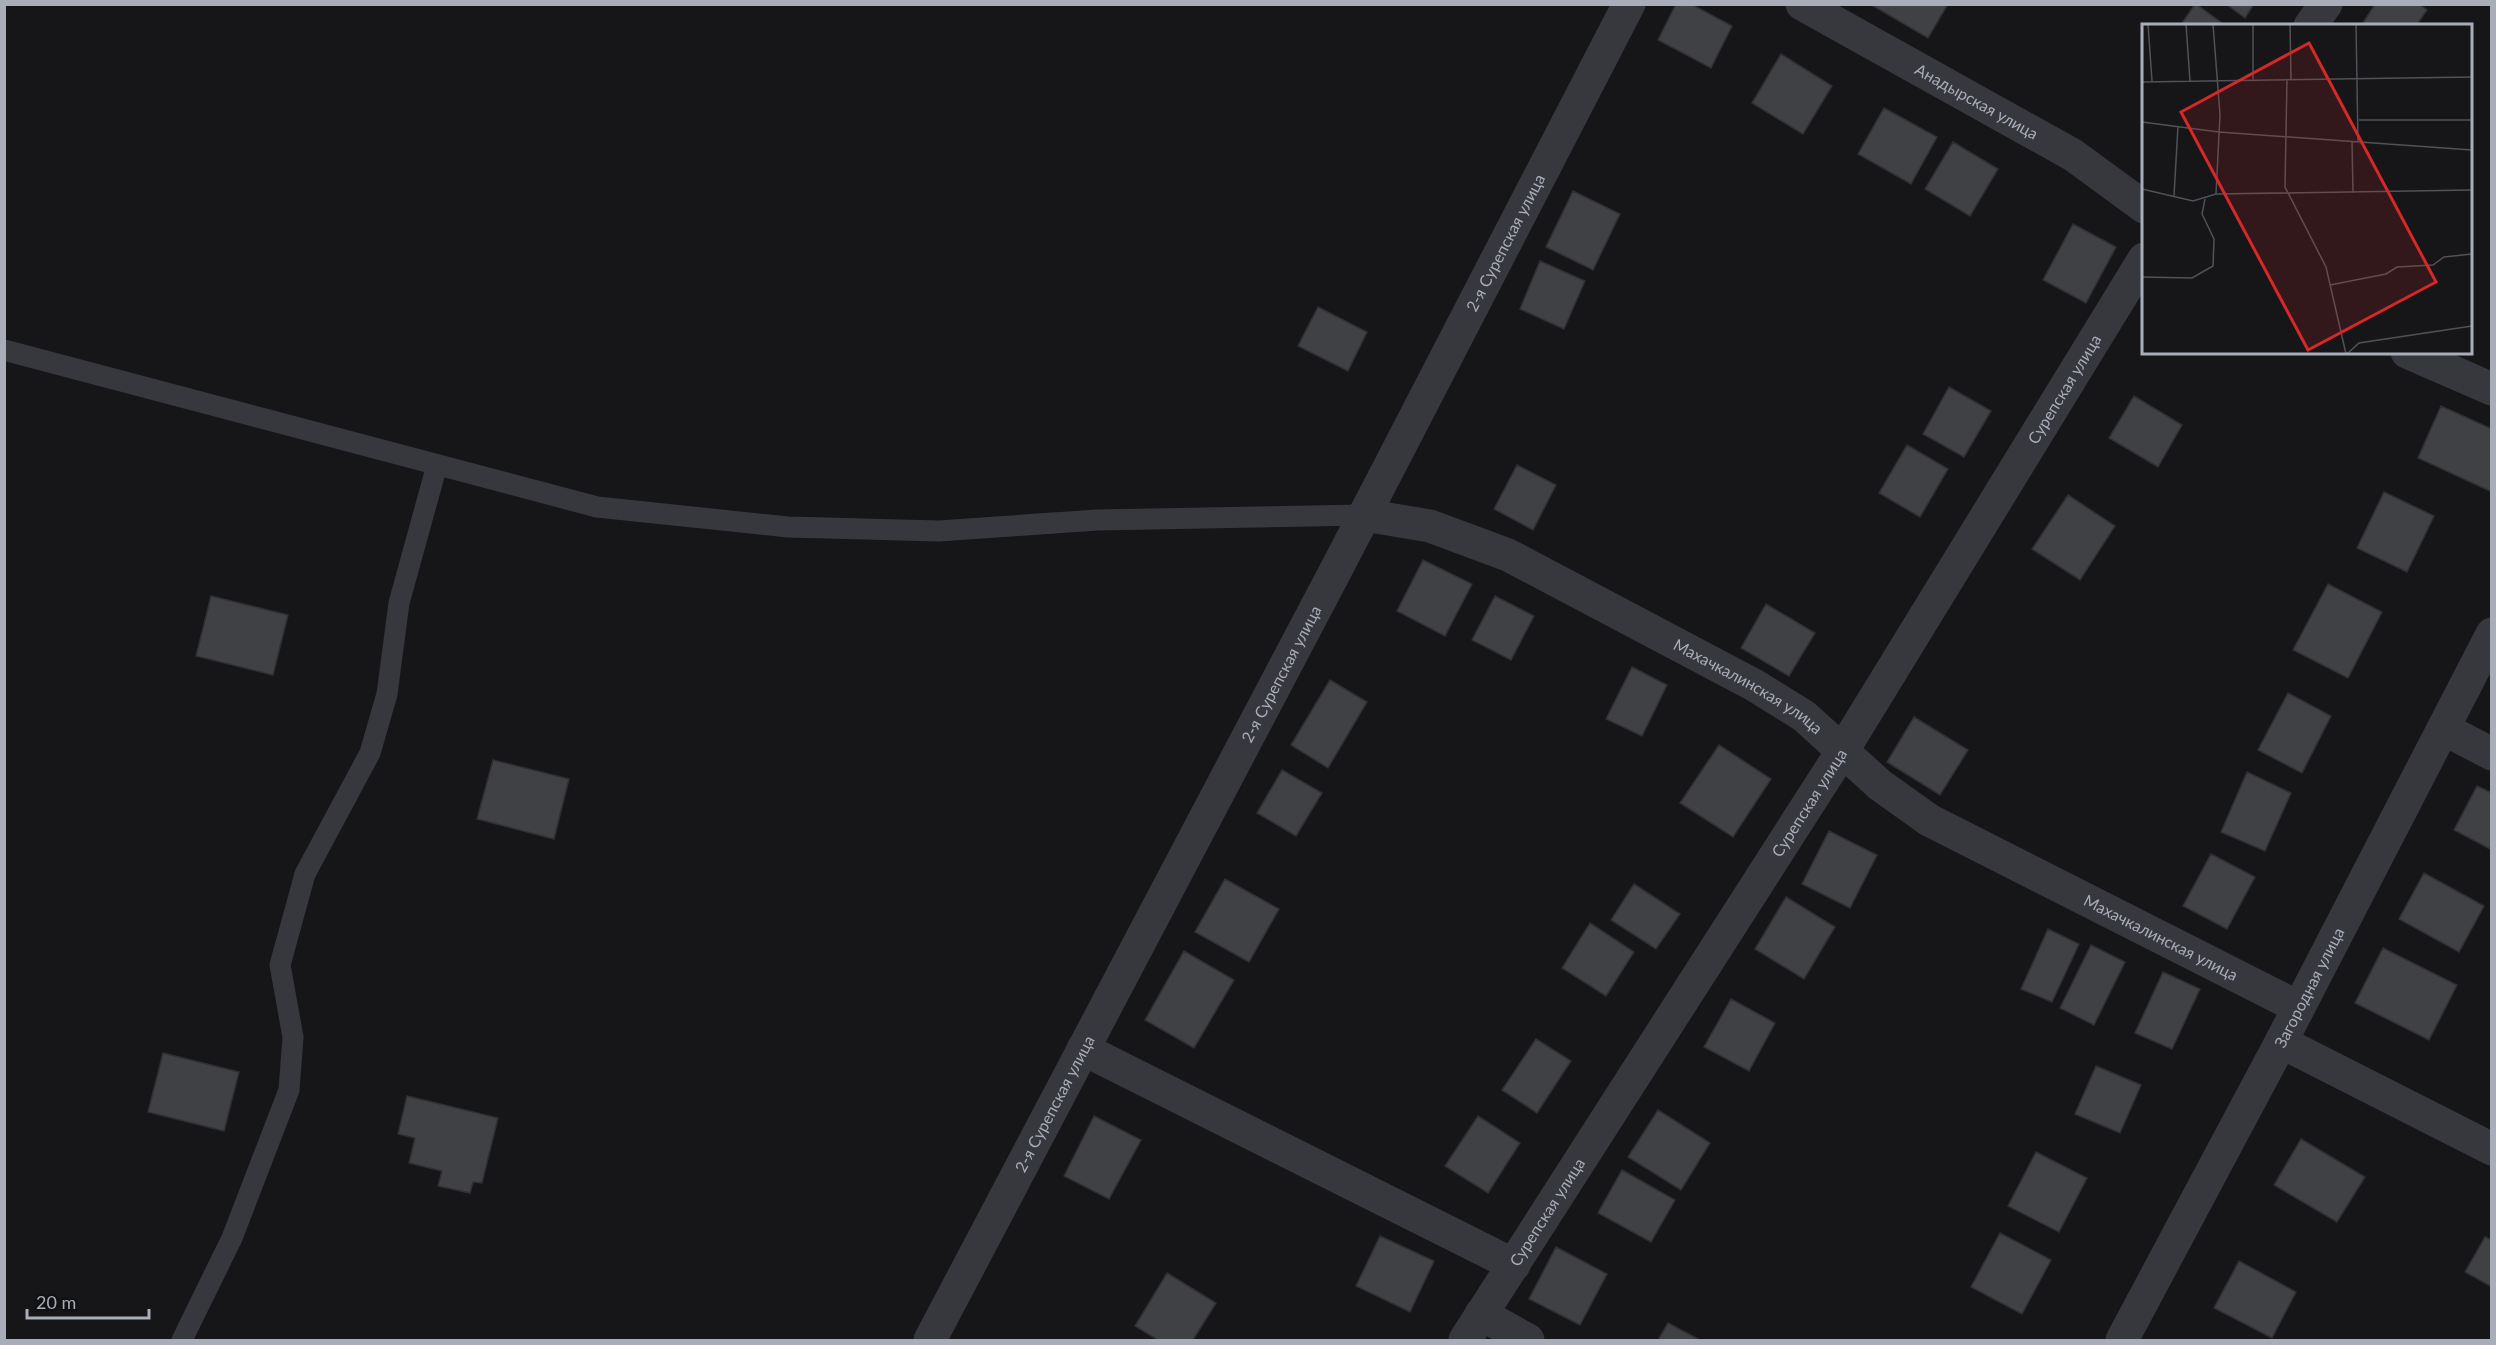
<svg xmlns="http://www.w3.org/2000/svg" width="2496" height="1345" viewBox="0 0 2496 1345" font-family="Lato,sans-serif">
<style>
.building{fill:#404145;stroke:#303034;stroke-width:1.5}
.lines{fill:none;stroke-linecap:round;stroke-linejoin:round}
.service{stroke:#37383d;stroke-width:21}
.minor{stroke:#37383d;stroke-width:33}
.labels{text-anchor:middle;stroke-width:4.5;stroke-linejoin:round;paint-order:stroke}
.street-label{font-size:16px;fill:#a8adb8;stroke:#111113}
.inset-road{fill:none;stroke:#505258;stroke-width:1.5}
.view{fill:#d62828;fill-opacity:0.15;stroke:#d62828;stroke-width:3}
.inset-edge{fill:none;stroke:#a8adb8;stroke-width:3}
</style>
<rect width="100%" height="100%" fill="#161618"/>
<path class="building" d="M1676,4H1691L1732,26L1711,68L1658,40Z
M1870,4H1948L1928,38Z
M2195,4H2196L2226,26H2180Z
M2226,4H2254L2245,18Z
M2375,4H2419L2427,10L2416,26H2361Z
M1781,54L1832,86L1803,134L1752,103Z
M1884,108L1937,137L1911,184L1858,154Z
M1953,142L1998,169L1970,216L1925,189Z
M1573,191L1620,214L1593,270L1546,247Z
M2073,224L2116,247L2086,303L2043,280Z
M1540,261L1585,281L1564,329L1520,309Z
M1318,307L1367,332L1348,371L1298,346Z
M1949,387L1991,411L1964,457L1923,434Z
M2134,396L2182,425L2158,467L2109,438Z
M2441,406L2492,429V492L2418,458Z
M1907,445L1948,469L1920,517L1879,493Z
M1517,465L1556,485L1533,530L1494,509Z
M2384,492L2434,516L2407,572L2357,548Z
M2068,495L2115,526L2080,580L2032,549Z
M1423,560L1472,584L1445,636L1397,611Z
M2328,584L2382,612L2348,678L2293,650Z
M211,596L288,615L273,675L196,656Z
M1495,596L1534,616L1511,660L1472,640Z
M1766,604L1815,633L1789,676L1741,648Z
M1632,667L1667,685L1642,736L1606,719Z
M1330,680L1367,702L1328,768L1291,745Z
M2288,693L2331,716L2302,773L2258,750Z
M1914,717L1968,750L1940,795L1887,762Z
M1719,745L1771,779L1733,837L1680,803Z
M493,760L569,779L554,839L477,819Z
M1282,770L1322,793L1296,836L1257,813Z
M2247,772L2291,793L2265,851L2221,832Z
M2477,786L2492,793V850L2454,830Z
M1829,831L1877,855L1850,908L1802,884Z
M2211,854L2255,877L2227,929L2183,906Z
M2424,873L2484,906L2459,952L2399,919Z
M1225,879L1279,909L1249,962L1195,932Z
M1634,884L1680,914L1656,949L1611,920Z
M1786,897L1835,927L1804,979L1755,949Z
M1590,923L1634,952L1606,996L1562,968Z
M2048,929L2079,944L2052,1002L2021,989Z
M2091,945L2125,962L2094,1025L2060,1008Z
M2383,948L2457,985L2429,1040L2355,1003Z
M1184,951L1234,980L1194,1048L1145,1020Z
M2163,972L2200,989L2172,1049L2135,1033Z
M1731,999L1775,1023L1749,1071L1704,1047Z
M1536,1039L1571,1061L1537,1113L1502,1090Z
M163,1053L239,1072L224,1131L148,1112Z
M2096,1066L2141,1085L2120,1133L2075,1114Z
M407,1096L498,1118L482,1183L473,1182L470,1193L438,1186L442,1171L409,1163L415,1138L398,1134Z
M1658,1110L1710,1143L1681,1190L1628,1157Z
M1094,1116L1141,1140L1109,1199L1064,1176Z
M1478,1116L1520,1143L1488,1193L1445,1166Z
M2301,1139L2365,1177L2337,1222L2274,1185Z
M2036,1152L2087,1178L2059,1232L2008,1206Z
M1622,1170L1675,1200L1651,1242L1598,1213Z
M2000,1233L2051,1260L2022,1314L1971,1287Z
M1380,1236L1434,1261L1410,1312L1356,1286Z
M2485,1237L2492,1240V1287L2465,1272Z
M1556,1247L1607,1274L1580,1325L1529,1299Z
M2239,1261L2296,1292L2272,1338L2214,1308Z
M1167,1273L1216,1303L1193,1340H1158L1135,1326Z
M1668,1323L1700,1340H1658Z"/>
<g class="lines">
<path class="service" d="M4,350L597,507L788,527L939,531L1097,520L1364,515
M182,1340L232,1238L289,1090L293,1037L280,965L305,874L370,753L387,694L399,603L437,465"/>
<g class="minor">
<path id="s1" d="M1802,4L2073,155L2144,207"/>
<path d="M2310,26L2326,4"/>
<path d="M2407,352L2492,389"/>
<path id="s2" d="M1364,515L1430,526L1508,555L1754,685L1804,716L1880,785L1929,820L2298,1007"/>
<path d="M2444,729L2492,754"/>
<path d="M2281,1042L2492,1149"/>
<path d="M1083,1049L1514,1265"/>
<path d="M1481,1314L1528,1340"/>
<path id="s3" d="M930,1340L1338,566L1629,4"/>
<path id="s4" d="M1465,1340L1843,750L2144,259"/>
<path id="s5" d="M2122,1340L2281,1042L2492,634"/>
</g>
</g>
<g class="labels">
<g class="street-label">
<text dy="6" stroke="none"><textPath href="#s1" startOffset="200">Анадырская улица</textPath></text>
<text dy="6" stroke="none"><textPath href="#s3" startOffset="1239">2-я Сурепская улица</textPath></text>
<text dy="6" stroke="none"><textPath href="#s4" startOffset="1124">Сурепская улица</textPath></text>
<text dy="6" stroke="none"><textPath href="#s3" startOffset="753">2-я Сурепская улица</textPath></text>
<text dy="6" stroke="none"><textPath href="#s2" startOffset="424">Махачкалинская улица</textPath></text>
<text dy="6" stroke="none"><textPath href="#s4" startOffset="638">Сурепская улица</textPath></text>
<text dy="6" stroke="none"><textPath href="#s2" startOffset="910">Махачкалинская улица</textPath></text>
<text dy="6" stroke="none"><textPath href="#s5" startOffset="399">Загородная улица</textPath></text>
<text dy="6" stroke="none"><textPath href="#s3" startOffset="267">2-я Сурепская улица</textPath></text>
<text dy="6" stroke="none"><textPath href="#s4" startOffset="152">Сурепская улица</textPath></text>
</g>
</g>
<g transform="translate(2142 24)">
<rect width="330" height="330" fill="#161618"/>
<path class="inset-road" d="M6,0L10,57M44,0L48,57M71,0L78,91L74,170M111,0V55M148,0L149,55M214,0L216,118M145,55L143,163L184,243L204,330M0,58L330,53M217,96H330M0,98L77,108L330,126M210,117L211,169M0,165L51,177L74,170L330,166M32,172L36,102M0,253L50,254L71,242L72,215L60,190L63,175M188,261L244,250L255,243L291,241L302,233L330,230M205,330L217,319L330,302"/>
<path class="view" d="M167,19L294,258L166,326L39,88Z"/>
<rect width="330" height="330" class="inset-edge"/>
</g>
<rect width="2496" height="1345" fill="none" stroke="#a8adb8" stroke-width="12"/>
<path d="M27 1309v9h122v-9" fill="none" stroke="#a8adb8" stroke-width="3"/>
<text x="36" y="1309" font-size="18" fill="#a8adb8" stroke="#111113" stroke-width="4.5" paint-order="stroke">20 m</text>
</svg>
